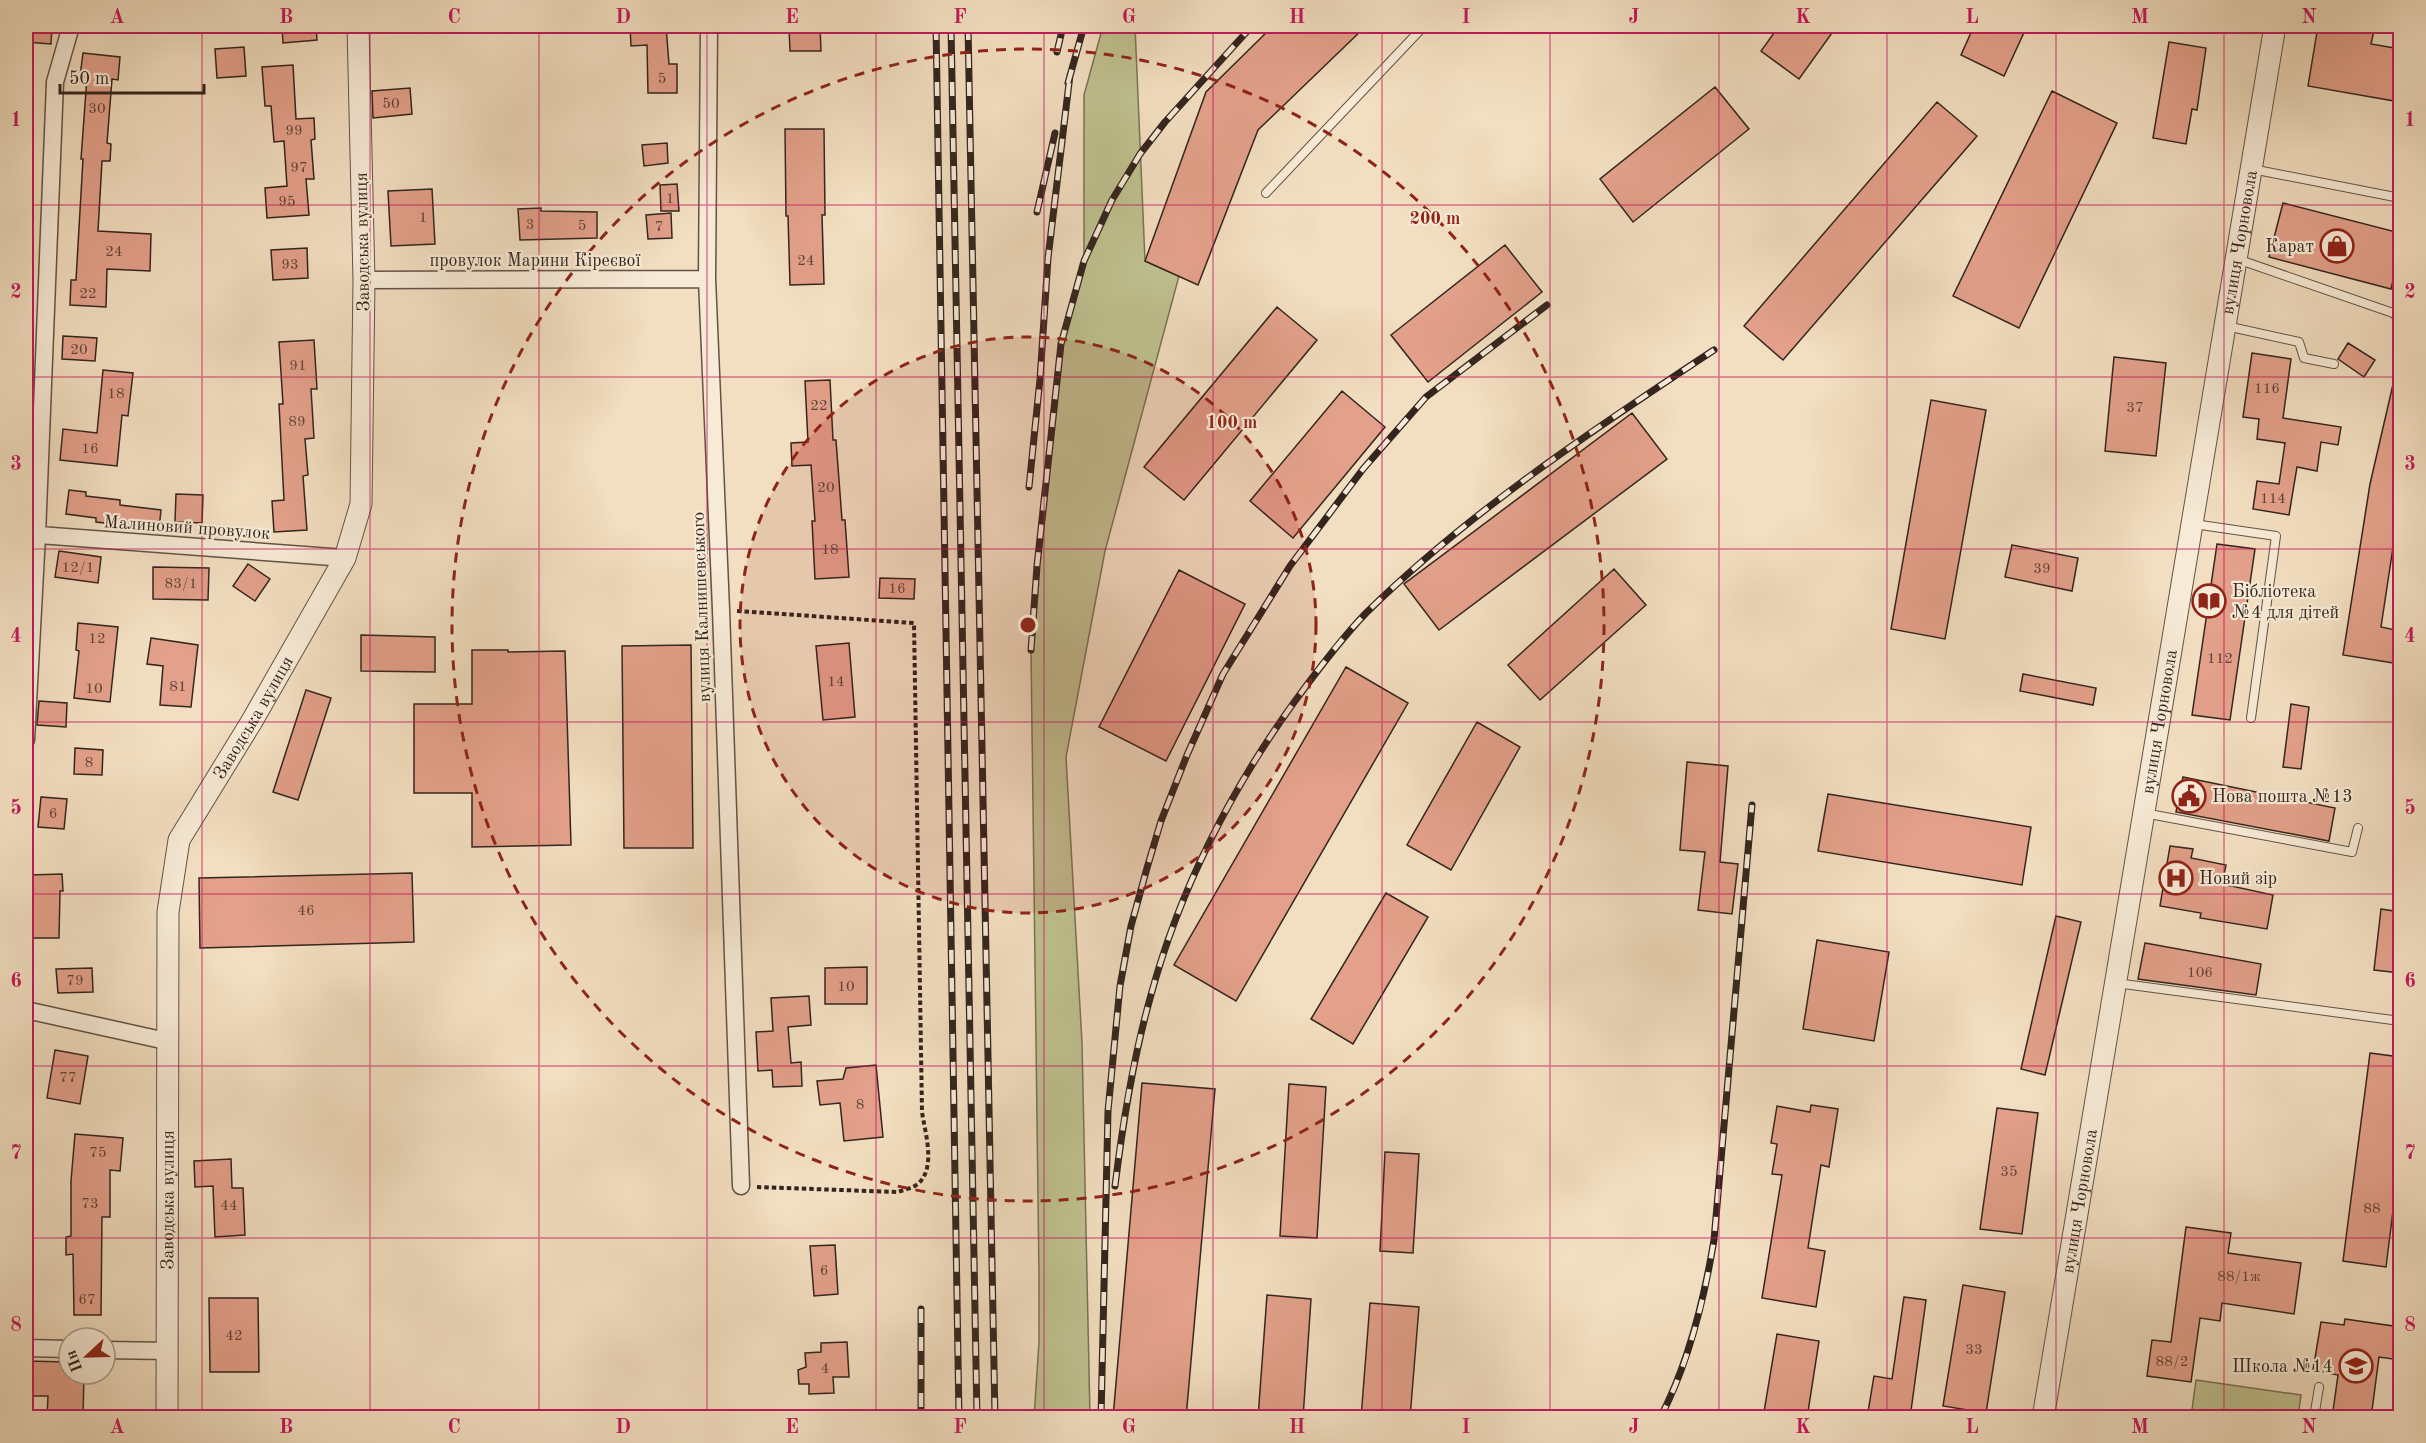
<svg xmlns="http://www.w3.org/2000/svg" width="2426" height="1443" viewBox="0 0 2426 1443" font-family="'Old Standard TT',serif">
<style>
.green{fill:#bfc08f;stroke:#797256;stroke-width:1.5}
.building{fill:#e3a08a;stroke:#33251e;stroke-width:1.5}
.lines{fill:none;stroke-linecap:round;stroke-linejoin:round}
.service-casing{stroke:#635346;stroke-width:10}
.minor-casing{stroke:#635346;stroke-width:19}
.tertiary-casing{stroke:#635346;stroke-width:23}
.path{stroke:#33251e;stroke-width:4;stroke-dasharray:4.5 3;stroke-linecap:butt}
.service{stroke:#f7ead6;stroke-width:8}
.minor{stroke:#f7ead6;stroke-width:16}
.tertiary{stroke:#f7ead6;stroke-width:21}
.rail-casing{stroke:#33251e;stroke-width:7}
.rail{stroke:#f7ead6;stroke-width:4.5;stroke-dasharray:14;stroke-linecap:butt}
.grid{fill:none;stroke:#c2185b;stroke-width:1.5;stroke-opacity:0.55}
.ring{fill:none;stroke:#8f2418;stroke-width:3;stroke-dasharray:10 8}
.labels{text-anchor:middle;stroke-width:4.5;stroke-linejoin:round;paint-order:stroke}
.number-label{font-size:15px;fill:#5f4439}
.street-label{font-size:18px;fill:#33251e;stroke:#f7ead6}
.poi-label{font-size:18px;fill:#33251e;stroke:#f7ead6;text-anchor:start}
.centre{fill:#8f2418;stroke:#f7ead6;stroke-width:3}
.ring-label{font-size:18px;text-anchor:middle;font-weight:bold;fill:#8f2418;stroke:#f7ead6;stroke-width:4.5;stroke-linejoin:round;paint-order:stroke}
.neatline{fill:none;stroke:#c2185b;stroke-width:2}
.grid-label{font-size:20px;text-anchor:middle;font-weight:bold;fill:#c2185b}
</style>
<rect width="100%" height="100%" fill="#f2dec0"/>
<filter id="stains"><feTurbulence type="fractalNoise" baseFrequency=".00333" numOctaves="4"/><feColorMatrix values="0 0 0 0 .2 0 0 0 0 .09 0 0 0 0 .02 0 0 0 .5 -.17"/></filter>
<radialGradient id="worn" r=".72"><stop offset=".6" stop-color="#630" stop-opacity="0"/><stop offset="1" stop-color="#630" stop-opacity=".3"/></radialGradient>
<path class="green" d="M1103,26H1135L1145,261L1179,276L1105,551L1066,757L1082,1043L1090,1417L1034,1418L1039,1342V1276L1031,650L1037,566L1061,344L1084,261V95Z
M2196,1380L2301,1395L2298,1417H2191Z"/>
<path class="building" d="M26,26H52L51,44L26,42Z
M282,26H316L317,40L283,43Z
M630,26H666L669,64H677V93H648L647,45L631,46Z
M789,26H820L821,51H790Z
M1273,26H1366L1258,130L1198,285L1145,261L1206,92Z
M1779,26H1837L1799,79L1761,51Z
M1974,26H2027L2004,76L1961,55Z
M2318,26H2375L2371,44L2400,49V102L2308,86Z
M2169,42L2206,48L2197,110L2192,109L2186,144L2153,138Z
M244,47L246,76L217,78L215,49Z
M83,53L120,57L118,80L112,79L107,143L111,144L110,161H102L98,231L151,234L150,271L107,269L106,307L70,305L71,280H76L83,159H81L87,77L80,76Z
M293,65L296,119L314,118L315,139L311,140L314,179H306L309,215L267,218L265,188L287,186L284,141L274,142L271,106H265L262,67Z
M1715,87L1749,129L1633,222L1600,179Z
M410,88L412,114L373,118L372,91Z
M2052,91L2117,123L2019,328L1953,296Z
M1937,102L1977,136L1783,360L1744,326Z
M785,129H824L825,215H822L824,284L790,285L788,216H786Z
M667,143L668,163L644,166L642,145Z
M677,184L679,211H661L660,185Z
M432,189L435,244L391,246L388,191Z
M2283,203L2400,233V251L2391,289L2269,257Z
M541,208V211L597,212V238L520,240L518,209Z
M671,213L672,238L648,239L646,215Z
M1505,245L1542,292L1428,382L1391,335Z
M307,248L308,278L273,280L271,250Z
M1277,307L1317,340L1184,500L1144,467Z
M63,336L97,338L95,361L62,359Z
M314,340L317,389H311L314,438L305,439L308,475L303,476L307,530L274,532L272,501L284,500L279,404H283L279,342Z
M2348,343L2375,360L2364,377L2338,359Z
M2252,353L2291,359L2283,418L2341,427L2338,445L2321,442L2317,471L2297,467L2289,515L2253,509L2257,481L2279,484L2285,443L2257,439L2259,419L2243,417Z
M2114,357L2166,363L2156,456L2105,451Z
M103,370L133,373L128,416L122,415L117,466L60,460L63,429L97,433Z
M830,380L833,440H836L842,520H845L849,577L815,579L812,521H815L811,465L792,466L791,443L808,442L805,381Z
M2394,380H2400V501L2381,627L2400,631V664L2343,655L2370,484Z
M1342,391L1385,427L1293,538L1250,501Z
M1931,400L1986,410L1945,639L1891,629Z
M1632,413L1667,459L1439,630L1404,584Z
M69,490L86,492V496L120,500V505L161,510L159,529L96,522V518L66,514Z
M176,494L203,495L202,523L175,522Z
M2217,544L2255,549L2230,720L2192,715Z
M2012,545L2078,558L2072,591L2005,577Z
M59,551L101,557L98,583L55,577Z
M248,564L270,579L255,601L233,586Z
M153,567L209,568L208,600L153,599Z
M1614,569L1646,605L1540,700L1508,665Z
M1179,570L1245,604L1166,761L1099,727Z
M880,578L915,579L914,599L879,598Z
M78,623L118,627L110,702L74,698L79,651L76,650Z
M361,635L435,637V672L361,671Z
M151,638L198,645L191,707L160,705L163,666L147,664Z
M849,643L855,717L823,720L816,646Z
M691,645L693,848H624L622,646Z
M472,650H508V652L565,651L571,845L472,847V793H414V704H472Z
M1346,667L1408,703L1236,1001L1174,965Z
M2023,674L2096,688L2093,705L2020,691Z
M306,690L331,698L298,800L273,792Z
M39,701L67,703L66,727L37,725Z
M2291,704L2309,707L2301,769L2283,767Z
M1477,722L1520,747L1451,870L1407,845Z
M75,748L103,750L102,775L74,774Z
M1687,762L1728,766L1720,862L1738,864L1732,914L1698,910L1705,852L1680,850Z
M2183,777L2335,808L2329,841L2176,812Z
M1828,794L2031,827L2022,885L1818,851Z
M41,797L67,799L64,829L38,827Z
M2170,846L2193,849L2191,858L2226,865L2222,884L2273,895L2267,929L2200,918L2201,913L2160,906Z
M412,873L414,942L200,948L199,878Z
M62,874L63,891H60L59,938H28V917H31L29,875Z
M1386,893L1428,917L1353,1044L1311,1019Z
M2381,909L2400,912V973L2374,970Z
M2056,916L2081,922L2045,1075L2021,1069Z
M1817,940L1889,952L1874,1041L1803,1029Z
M2145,943L2261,964L2256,995L2138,979Z
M867,967V1004H825V968Z
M92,968L93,992L58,993L56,969Z
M809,996L811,1025L788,1027L791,1063L801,1062L802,1086L773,1087L772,1070L758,1071L756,1032L773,1031L771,998Z
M55,1050L88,1056L80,1104L47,1098Z
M2370,1053L2400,1057V1155L2386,1267L2343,1261Z
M876,1065L883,1137L844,1141L840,1103L820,1105L817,1081L843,1079L846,1068Z
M1142,1083L1215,1089L1186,1418H1113Z
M1289,1084L1326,1087L1317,1238L1280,1236Z
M1811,1105L1838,1109L1829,1167L1821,1165L1808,1248L1825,1251L1816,1307L1762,1298L1782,1175L1772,1174L1777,1144L1771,1143L1777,1106L1810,1112Z
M1997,1108L2038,1113L2022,1234L1980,1229Z
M75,1134L123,1138L120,1171L110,1170V1217H102L101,1315H74L73,1254L66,1255V1237L71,1236V1181Z
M1385,1152L1419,1154L1413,1253L1380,1251Z
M231,1159L232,1188H243L245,1235L215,1237L213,1186L195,1187L194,1161Z
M2186,1227L2231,1233L2228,1253L2301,1263L2294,1314L2222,1303L2220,1321L2200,1318L2191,1382L2147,1376L2152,1340L2171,1342Z
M835,1245L838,1294L814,1296L810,1246Z
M1963,1285L2005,1292L1986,1413L1943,1406Z
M1267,1295L1311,1299L1303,1418H1258Z
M1904,1297L1926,1300L1910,1418H1867L1874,1376L1892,1379Z
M209,1298H258L259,1372H210Z
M1370,1303L1419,1307L1410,1418H1361Z
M2345,1319L2400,1327V1360L2379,1357L2371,1418H2332L2338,1375L2313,1370L2321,1322L2344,1325Z
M1777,1334L1819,1341L1807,1418H1763Z
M847,1342L849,1377H833L834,1393L809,1394V1384H799L798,1370L806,1367L805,1353L821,1352V1343Z
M26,1361L69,1362V1374H84L83,1418H47L48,1396H26Z"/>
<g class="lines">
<defs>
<path id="service" d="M2252,169L2400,198
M1266,193L1424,26
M2237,259L2393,313L2400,320
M2226,326L2299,342L2304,358L2334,364
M2194,524L2276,536L2251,718
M2144,813L2352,852L2358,828
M2116,983L2400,1021
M2314,1418L2319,1387"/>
<path id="minor" d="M709,26L707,279L721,610L741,1186
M364,280L707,279
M26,534L345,558
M26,740L37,535L55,82L71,26
M26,1010L166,1041
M26,1348L69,1349
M105,1350L168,1351"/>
<g id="tertiary">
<path id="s1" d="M167,1418L168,912L179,840L252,721L345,558L361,504L364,280L358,26"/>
<path id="s2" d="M2043,1418L2275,26"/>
</g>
</defs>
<use href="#service" class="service-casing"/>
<use href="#minor" class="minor-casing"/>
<use href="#tertiary" class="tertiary-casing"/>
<path class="path" d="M737,611L914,623L922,1112C925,1133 936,1166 919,1183C914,1188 904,1190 897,1192L757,1187"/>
<use href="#service" class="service"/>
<use href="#minor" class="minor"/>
<use href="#tertiary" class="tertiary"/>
<defs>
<path id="rail" d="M936,26L959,1418
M951,26L977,1418
M968,26L995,1418
M1057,52L1063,26
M1068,83L1084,26
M1037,212L1055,133
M1029,487L1040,379L1048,258L1070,75
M1031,650L1037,566L1061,344L1084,261L1112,200L1140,154L1165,122L1252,26
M1115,1186C1123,1121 1133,1058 1151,995C1179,891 1231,789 1295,701C1317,671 1340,640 1366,613C1470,511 1593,430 1714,350
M921,1309V1418
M1101,1418L1108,1111L1120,986L1131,926L1147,868L1161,821L1187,755L1223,674L1290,566L1363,469L1426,397L1547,305
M1660,1418C1689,1363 1704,1300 1714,1240L1752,805"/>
</defs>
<use href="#rail" class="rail-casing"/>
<use href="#rail" class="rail"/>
</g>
<path class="grid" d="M202,26V1418M370,26V1418M539,26V1418M707,26V1418M876,26V1418M1044,26V1418M1213,26V1418M1382,26V1418M1550,26V1418M1719,26V1418M1887,26V1418M2056,26V1418M2224,26V1418M26,205H2400M26,377H2400M26,549H2400M26,722H2400M26,894H2400M26,1066H2400M26,1238H2400"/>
<circle cx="1028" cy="625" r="288" fill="#8f2418" fill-opacity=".12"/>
<g class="ring">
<circle cx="1028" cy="625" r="288"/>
<circle cx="1028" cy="625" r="576"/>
</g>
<defs>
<symbol id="shop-ring" viewBox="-11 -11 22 22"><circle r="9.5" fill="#f7ead6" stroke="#8f2418" stroke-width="1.5"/><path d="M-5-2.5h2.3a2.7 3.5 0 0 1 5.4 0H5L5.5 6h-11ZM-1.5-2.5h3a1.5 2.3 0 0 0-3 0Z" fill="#8f2418"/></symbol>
<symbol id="library-ring" viewBox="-11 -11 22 22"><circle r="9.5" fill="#f7ead6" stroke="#8f2418" stroke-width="1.5"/><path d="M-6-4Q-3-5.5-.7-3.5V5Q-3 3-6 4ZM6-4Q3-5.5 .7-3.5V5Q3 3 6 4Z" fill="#8f2418"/></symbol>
<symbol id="civic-ring" viewBox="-11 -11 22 22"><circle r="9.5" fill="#f7ead6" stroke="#8f2418" stroke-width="1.5"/><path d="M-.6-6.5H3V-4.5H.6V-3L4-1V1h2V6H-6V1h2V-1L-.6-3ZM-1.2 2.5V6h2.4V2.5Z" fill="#8f2418"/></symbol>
<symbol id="hospital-ring" viewBox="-11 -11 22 22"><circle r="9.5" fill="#f7ead6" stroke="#8f2418" stroke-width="1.5"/><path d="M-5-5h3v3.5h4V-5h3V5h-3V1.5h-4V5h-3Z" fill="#8f2418"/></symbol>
<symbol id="school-ring" viewBox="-11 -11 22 22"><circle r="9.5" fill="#f7ead6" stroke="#8f2418" stroke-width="1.5"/><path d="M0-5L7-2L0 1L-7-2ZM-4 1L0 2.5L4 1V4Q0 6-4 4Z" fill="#8f2418"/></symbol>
</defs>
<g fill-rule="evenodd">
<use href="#shop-ring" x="2318" y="227" width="38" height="38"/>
<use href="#library-ring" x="2190" y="582" width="38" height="38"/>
<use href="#civic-ring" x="2170" y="777" width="38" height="38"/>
<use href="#hospital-ring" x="2157" y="859" width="38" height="38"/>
<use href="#school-ring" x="2337" y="1347" width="38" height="38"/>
</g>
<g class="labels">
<g class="number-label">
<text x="662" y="83">5</text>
<text x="391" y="108">50</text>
<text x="97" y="113">30</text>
<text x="294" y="135">99</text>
<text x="299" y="172">97</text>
<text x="670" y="203">1</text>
<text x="287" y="206">95</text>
<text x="423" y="222">1</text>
<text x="530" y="229">3</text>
<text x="582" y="230">5</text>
<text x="659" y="231">7</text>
<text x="114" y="256">24</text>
<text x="806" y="265">24</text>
<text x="290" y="269">93</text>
<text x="88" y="298">22</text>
<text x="79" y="354">20</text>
<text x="298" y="370">91</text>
<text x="2267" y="393">116</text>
<text x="116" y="398">18</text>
<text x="819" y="410">22</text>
<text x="2135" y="412">37</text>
<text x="297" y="426">89</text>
<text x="90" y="453">16</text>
<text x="826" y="492">20</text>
<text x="2273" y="503">114</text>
<text x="830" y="554">18</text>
<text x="78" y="572">12/1</text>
<text x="2042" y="573">39</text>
<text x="181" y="588">83/1</text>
<text x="897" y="593">16</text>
<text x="97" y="643">12</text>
<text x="2220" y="663">112</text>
<text x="836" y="686">14</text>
<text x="178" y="691">81</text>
<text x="94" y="693">10</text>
<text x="89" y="767">8</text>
<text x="53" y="818">6</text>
<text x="306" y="915">46</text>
<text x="2200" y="977">106</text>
<text x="75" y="985">79</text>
<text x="846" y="991">10</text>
<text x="68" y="1082">77</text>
<text x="860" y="1109">8</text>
<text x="98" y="1157">75</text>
<text x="2009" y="1176">35</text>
<text x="90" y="1208">73</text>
<text x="229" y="1210">44</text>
<text x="2372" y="1213">88</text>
<text x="824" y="1275">6</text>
<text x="2239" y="1281">88/1ж</text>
<text x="87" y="1304">67</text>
<text x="234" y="1340">42</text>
<text x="1974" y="1354">33</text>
<text x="2172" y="1366">88/2</text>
<text x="825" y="1373">4</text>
</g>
<g class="street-label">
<text transform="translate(362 242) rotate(-91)" y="6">Заводська вулиця</text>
<text dy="6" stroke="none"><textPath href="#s2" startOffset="1192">вулиця Чорновола</textPath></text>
<text x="535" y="266">провулок Марини Кіреєвої</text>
<text transform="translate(187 527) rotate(4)" y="6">Малиновий провулок</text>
<text transform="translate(701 607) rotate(-92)" y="6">вулиця Калнишевського</text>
<text dy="6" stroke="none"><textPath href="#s1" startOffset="722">Заводська вулиця</textPath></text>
<text dy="6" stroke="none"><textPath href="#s2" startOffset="706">вулиця Чорновола</textPath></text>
<text dy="6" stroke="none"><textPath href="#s1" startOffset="218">Заводська вулиця</textPath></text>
<text dy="6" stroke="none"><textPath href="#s2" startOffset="220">вулиця Чорновола</textPath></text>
</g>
<g class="poi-label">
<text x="2314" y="252" text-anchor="end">Карат</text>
<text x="2232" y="597">Бібліотека<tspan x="2232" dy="21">№4 для дітей</tspan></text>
<text x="2212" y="802">Нова пошта №13</text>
<text x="2199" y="884">Новий зір</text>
<text x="2333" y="1372" text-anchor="end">Школа №14</text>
</g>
</g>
<circle cx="1028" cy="625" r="9" class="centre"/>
<g class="ring-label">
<text x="1435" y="224">200 m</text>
<text x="1232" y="428">100 m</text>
</g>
<rect width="2426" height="1443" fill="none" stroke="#f2dec0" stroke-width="66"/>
<g transform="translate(87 1356) rotate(248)"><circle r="28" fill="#f7ead6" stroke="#a99b8c" stroke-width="1.5"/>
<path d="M0-4.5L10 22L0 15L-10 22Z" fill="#8f2418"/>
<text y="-9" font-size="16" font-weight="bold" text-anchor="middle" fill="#33251e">Пн</text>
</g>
<path d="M60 84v9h144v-9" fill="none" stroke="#33251e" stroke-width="3"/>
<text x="69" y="84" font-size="18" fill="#33251e" stroke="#f7ead6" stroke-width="4.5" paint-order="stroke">50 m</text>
<rect x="33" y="33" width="2360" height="1377" class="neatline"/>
<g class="grid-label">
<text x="117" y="23">A</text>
<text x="286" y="23">B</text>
<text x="454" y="23">C</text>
<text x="623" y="23">D</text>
<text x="792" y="23">E</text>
<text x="960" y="23">F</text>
<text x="1129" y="23">G</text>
<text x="1297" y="23">H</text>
<text x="1466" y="23">I</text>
<text x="1634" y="23">J</text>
<text x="1803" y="23">K</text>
<text x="1972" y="23">L</text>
<text x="2140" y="23">M</text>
<text x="2309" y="23">N</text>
<text x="16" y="126">1</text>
<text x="2410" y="126">1</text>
<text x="16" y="298">2</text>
<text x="2410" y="298">2</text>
<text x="16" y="470">3</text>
<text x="2410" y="470">3</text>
<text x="16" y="642">4</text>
<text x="2410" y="642">4</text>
<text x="16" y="814">5</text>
<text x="2410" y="814">5</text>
<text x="16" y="987">6</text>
<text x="2410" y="987">6</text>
<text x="16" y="1159">7</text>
<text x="2410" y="1159">7</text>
<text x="16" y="1331">8</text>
<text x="2410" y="1331">8</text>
<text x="117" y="1433">A</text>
<text x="286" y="1433">B</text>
<text x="454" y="1433">C</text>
<text x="623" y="1433">D</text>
<text x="792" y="1433">E</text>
<text x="960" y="1433">F</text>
<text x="1129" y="1433">G</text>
<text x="1297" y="1433">H</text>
<text x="1466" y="1433">I</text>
<text x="1634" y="1433">J</text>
<text x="1803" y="1433">K</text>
<text x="1972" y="1433">L</text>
<text x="2140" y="1433">M</text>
<text x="2309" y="1433">N</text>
</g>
<rect width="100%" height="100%" filter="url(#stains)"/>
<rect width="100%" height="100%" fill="url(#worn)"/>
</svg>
